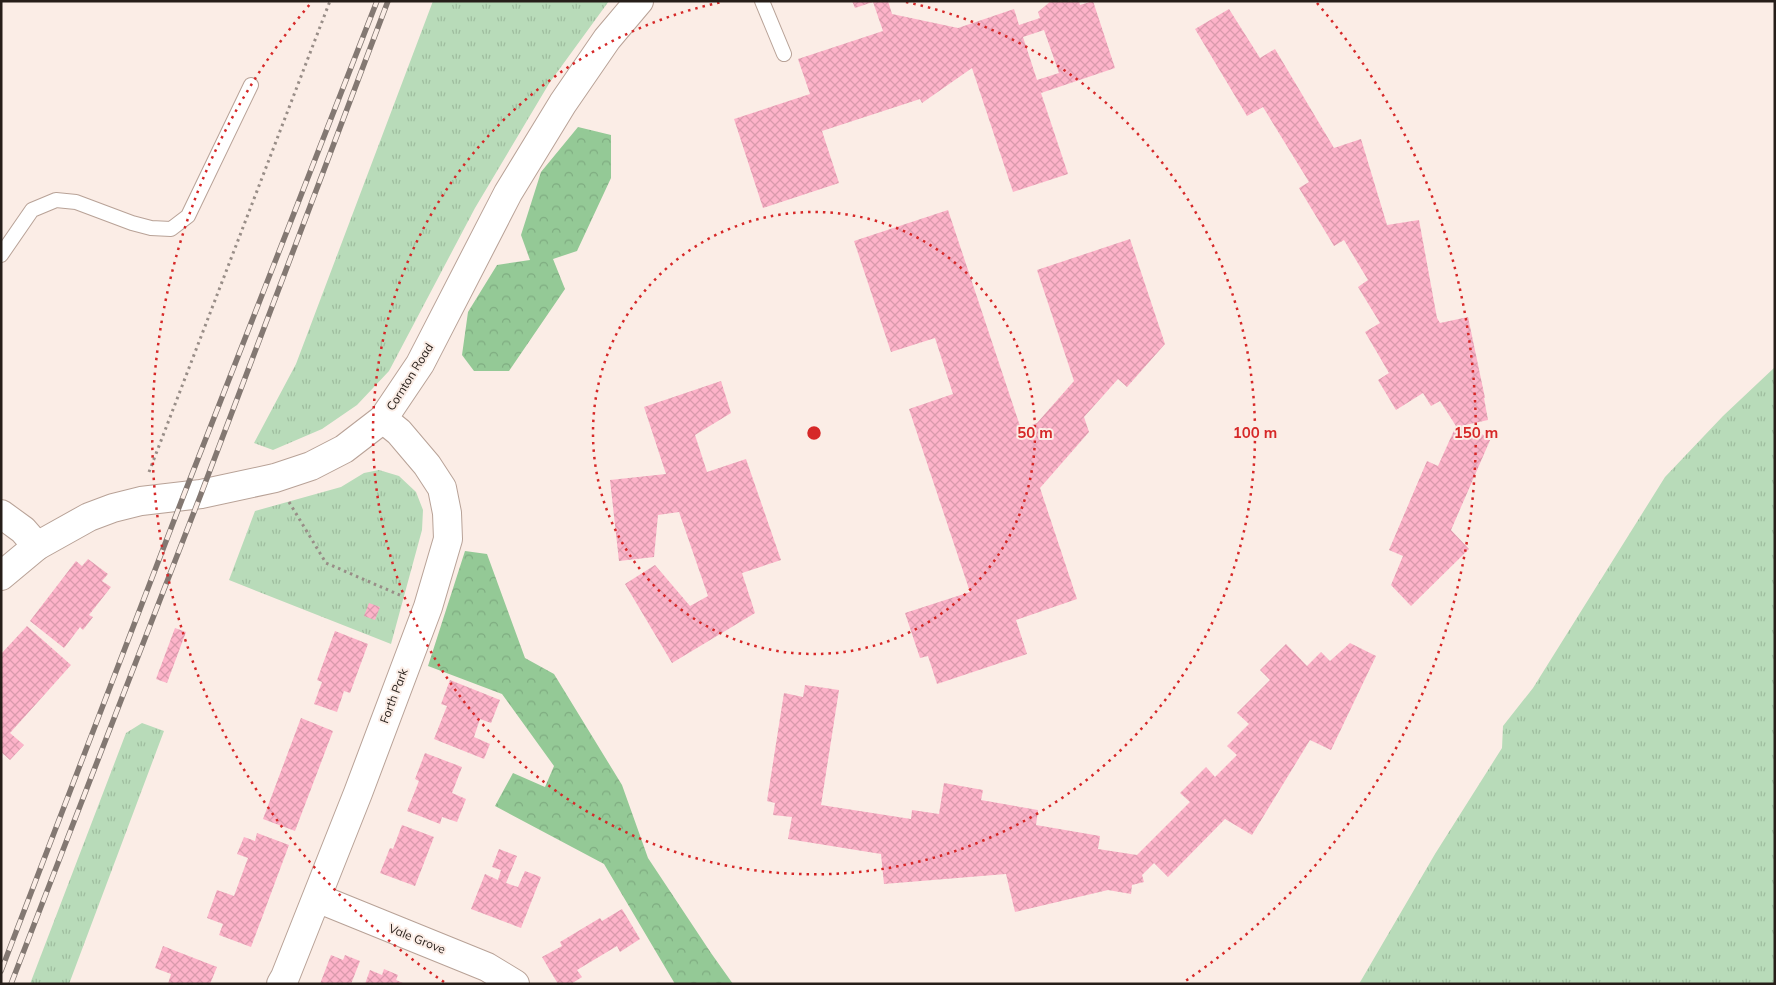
<svg xmlns="http://www.w3.org/2000/svg" width="1776" height="985" viewBox="0 0 1776 985" font-family="Mulish,sans-serif">
<style>
.grass{fill:url(#grass-tufts)}
.forest{fill:url(#forest-crowns)}
.building{fill:url(#building-cross-hatch);fill-rule:evenodd}
.lines{fill:none;stroke-linecap:round;stroke-linejoin:round}
.lane-casing{stroke:#b8a297;stroke-width:16}
.street-casing{stroke:#b8a297;stroke-width:30}
.secondary-casing{stroke:#b8a297;stroke-width:30}
.path{stroke:#988d87;stroke-width:3;stroke-dasharray:2.5 4;stroke-linecap:butt}
.lane{stroke:#fff;stroke-width:14}
.street{stroke:#fff;stroke-width:28}
.secondary{stroke:#fff;stroke-width:28}
.rail-casing{stroke:#837872;stroke-width:5.5}
.rail{stroke:#fbede6;stroke-width:4;stroke-dasharray:11;stroke-linecap:butt}
.ring{fill:none;stroke:#d62828;stroke-width:2.5;stroke-dasharray:2.5 5}
.labels{text-anchor:middle;stroke-width:4;stroke-linejoin:round;paint-order:stroke}
.street-label{font-size:12px;fill:#261e19;stroke:#fbede6}
.centre{fill:#d62828;stroke:#fbede6;stroke-width:2.5}
.ring-label{font-size:15px;text-anchor:middle;font-weight:bold;fill:#d62828;stroke:#fbede6;stroke-width:4;stroke-linejoin:round;paint-order:stroke}
</style>
<defs>
<pattern id="grass-tufts" width="24" height="20" patternUnits="userSpaceOnUse" patternTransform="scale(1.25)"><rect width="24" height="20" fill="#b8dbb9"/><path d="M3 7l-1-3M5 7V3M7 7l1-3M15 17l-1-3M17 17v-4M19 17l1-3" fill="none" stroke="#9ebc9e"/></pattern>
<pattern id="forest-crowns" width="20" height="18" patternUnits="userSpaceOnUse" patternTransform="scale(1.25)"><rect width="20" height="18" fill="#94c996"/><path d="M2 6a3 3 0 1 1 6 0M12 15a3 3 0 1 1 6 0" fill="none" stroke="#7fac81"/></pattern>
<pattern id="building-cross-hatch" width="8" height="8" patternUnits="userSpaceOnUse" patternTransform="scale(1.25)"><rect width="8" height="8" fill="#fdb3c9"/><path d="M0 0l8 8M0 8l8-8" fill="none" stroke="#d99aac"/></pattern>
</defs>
<rect width="100%" height="100%" fill="#fbede6"/>
<path class="grass" d="M433,1H609L550,82L475,208L389,371L357,405L322,429L273,450L254,443L296,364Z
M1775,367V984H1359L1435,854L1502,748L1503,726L1533,688L1665,477L1723,416Z
M379,470L399,476L416,492L423,510L422,530L391,644L229,580L255,511L341,487L364,473Z
M142,723L164,731L69,984H30L126,733Z"/>
<path class="forest" d="M578,127L611,135V178L577,251L553,259L565,289L509,371H474L462,355L468,312L497,265L530,260L521,235L541,172Z
M465,551L487,554L525,658L554,674L622,785L648,858L711,953L733,984H675L604,864L495,806L513,773L545,787L554,766L502,694L428,666Z"/>
<path class="building" d="M852,1H888L892,14L958,28L1014,9L1019,25L1040,18L1038,12L1051,1H1079L1080,5L1093,1L1115,68L1041,93L1068,174L1013,192L972,68L922,103L920,99L822,131L839,183L763,208L734,119L810,94L798,59L883,31L873,2L855,8ZM1044,30L1059,73L1037,80L1023,37Z
M1229,9L1260,58L1275,49L1334,148L1361,139L1387,225L1419,220L1437,318L1440,323L1468,317L1485,398H1484L1488,420L1461,426L1491,438L1451,530L1469,549L1411,606L1391,585L1403,556L1389,550L1427,461L1438,466L1456,426L1440,401L1431,406L1423,393L1396,410L1378,380L1389,373L1365,332L1380,323L1358,287L1368,280L1344,240L1334,246L1299,188L1309,182L1263,107L1247,116L1195,29Z
M948,210L1021,429L1037,423L1074,381L1037,270L1130,239L1165,344L1127,387L1118,379L1084,417L1089,432L1040,488L1077,599L1016,620L1027,654L937,684L928,656L920,658L905,613L970,592L909,409L953,394L935,338L891,352L854,241Z
M721,381L731,413L695,435L707,472L746,459L781,560L742,573L755,613L672,663L625,584L655,565L690,606L708,596L679,512L658,515L654,557L619,561L610,480L666,474L644,407Z
M88,559L108,574L102,581L111,587L89,615L93,617L83,630L80,627L64,648L30,621L76,561L82,566Z
M369,603L380,607L375,620L364,616Z
M27,626L71,665L10,733L24,745L10,760L1,752V654Z
M175,628L186,632L167,683L156,679Z
M335,631L368,644L350,693L344,691L337,712L314,704L322,682L317,680Z
M1350,643L1376,656L1331,750L1310,740L1252,835L1225,819L1168,877L1154,863L1142,875L1144,882L1132,885L1131,894L1108,890L1015,912L1006,874L884,884L881,854L788,839L792,817L773,815L775,803L767,801L784,693L803,697L805,685L839,690L821,805L911,819L912,810L939,814L944,783L983,790L981,800L1038,810L1036,825L1100,836L1098,849L1137,855L1190,802L1180,793L1206,767L1215,777L1237,755L1227,746L1249,724L1237,713L1270,680L1260,670L1286,644L1307,666L1321,652L1330,661Z
M450,680L500,700L491,723L480,719L474,737L490,744L484,759L434,739L447,706L441,704Z
M301,718L333,731L295,831L263,819Z
M425,753L462,767L452,793L466,799L457,822L442,817L440,824L407,811L419,781L415,779Z
M402,825L434,837L415,886L380,873L390,848L393,849Z
M257,833L289,845L251,947L219,935L223,924L207,918L217,890L234,896L248,858L237,854L244,837L255,841Z
M499,849L517,856L506,883L518,887L525,871L541,877L521,928L471,909L485,874L498,880L501,870L492,867Z
M622,909L640,939L620,952L617,946L577,970L582,977L571,984H558L542,957L562,946L560,942L600,918L602,921Z
M163,946L217,967L210,984H168L171,974L155,968Z
M331,955L343,960L345,955L360,961L351,984H320Z
M384,969L398,975L396,980L405,984H365L370,970L382,975Z"/>
<g class="lines">
<defs>
<path id="lane" d="M762,1L784,54
M1,255L32,210L56,200L76,202L132,223L151,228L171,229L188,216L251,85"/>
<path id="street" d="M1,514L23,530L37,546
M317,898L487,967L515,984
M281,984L285,977L358,793L428,607L448,539L447,513L442,488L427,465L399,432L383,419"/>
<path id="secondary" d="M1,576L37,546L89,517L113,508L141,501L201,494L275,478L311,466L344,449L383,419L420,364L508,193L563,103L607,39L639,1"/>
</defs>
<use href="#lane" class="lane-casing"/>
<use href="#street" class="street-casing"/>
<use href="#secondary" class="secondary-casing"/>
<path class="path" d="M149,472L330,1
M289,502L326,563L402,596"/>
<use href="#lane" class="lane"/>
<use href="#street" class="street"/>
<use href="#secondary" class="secondary"/>
<defs>
<path id="rail" d="M1,971L183,497L377,1
M11,984L201,494L388,1"/>
</defs>
<use href="#rail" class="rail-casing"/>
<use href="#rail" class="rail"/>
</g>
<g class="ring">
<circle cx="814" cy="433" r="221"/>
<path d="M906 2A441 441 0 1 1 722 2"/>
<path d="M444 982A662 662 0 0 1 311 3M1317 3A662 662 0 0 1 1184 982"/>
</g>
<g class="labels">
<g class="street-label">
<text transform="translate(410 377) rotate(-58)" y="4">Cornton Road</text>
<text transform="translate(394 696) rotate(-69)" y="4">Forth Park</text>
<text transform="translate(417 939) rotate(22)" y="4">Vale Grove</text>
</g>
</g>
<circle cx="814" cy="433" r="8" class="centre"/>
<g class="ring-label">
<text x="1035" y="438">50 m</text>
<text x="1255" y="438">100 m</text>
<text x="1476" y="438">150 m</text>
</g>
<rect width="1776" height="985" fill="none" stroke="#261e19" stroke-width="5"/>
</svg>
